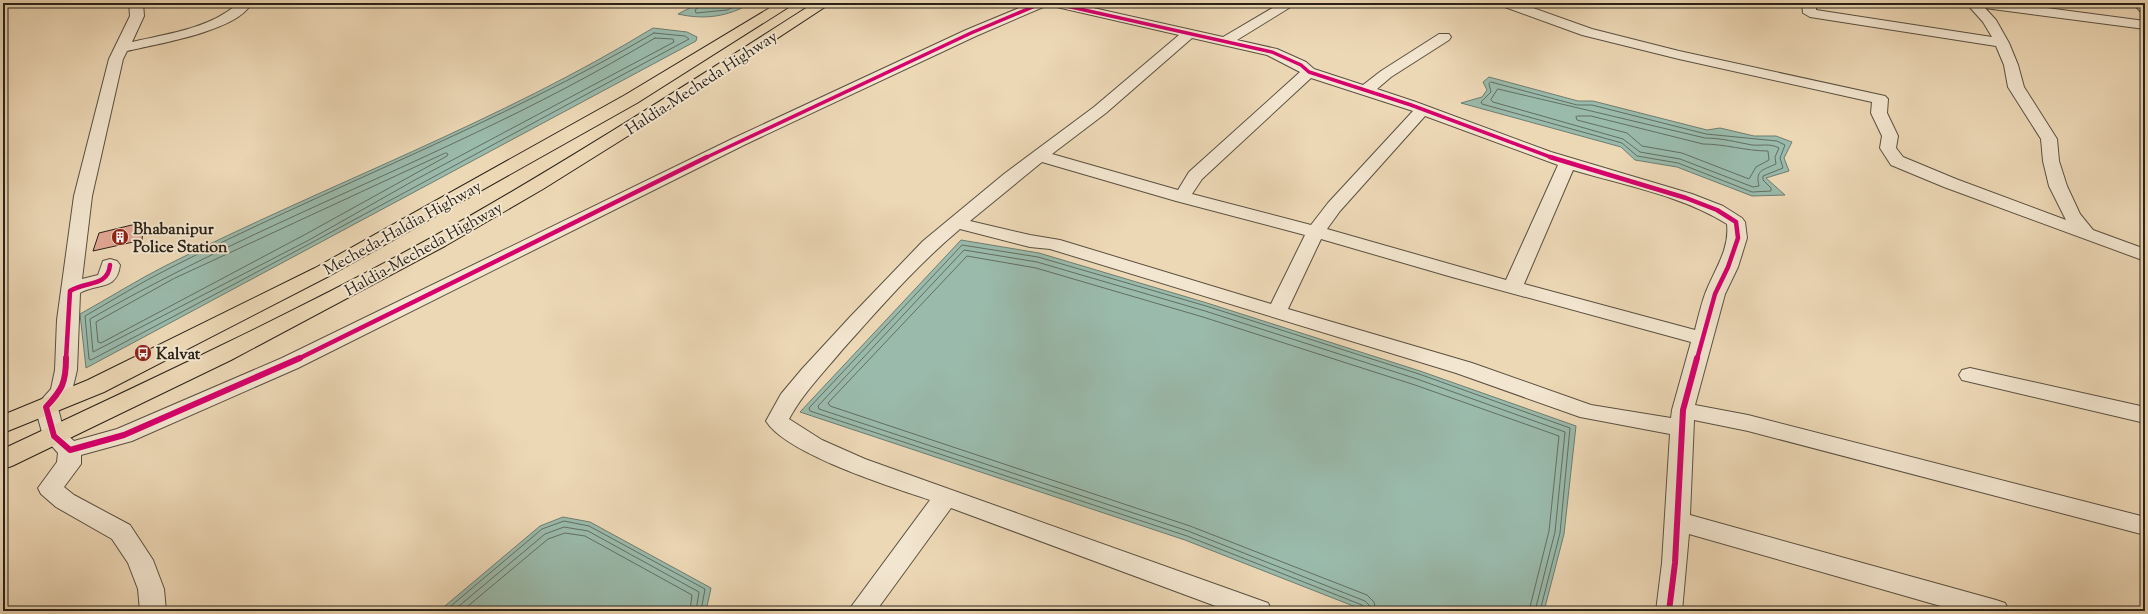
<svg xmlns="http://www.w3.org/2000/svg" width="2148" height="614" viewBox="0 0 2148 614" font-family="'Sorts Mill Goudy',serif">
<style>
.water{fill:#9abaab;stroke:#6d7d70}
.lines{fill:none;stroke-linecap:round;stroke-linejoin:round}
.shore{stroke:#626e62;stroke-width:1}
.building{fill:#e1a794;stroke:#292218}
.minor-casing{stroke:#5a5040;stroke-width:2}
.trunk-casing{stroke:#292218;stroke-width:2}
.minor{fill:#f3e6d0;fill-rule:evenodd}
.trunk{fill:#edd8b6;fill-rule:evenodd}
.cycleway-far2-casing{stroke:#f3e6d0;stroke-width:5.5}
.cycleway-far1-casing{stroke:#f3e6d0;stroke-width:7}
.cycleway-casing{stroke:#f3e6d0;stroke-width:8}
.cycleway-far2{stroke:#d6006c;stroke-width:3.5}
.cycleway-far1{stroke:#d6006c;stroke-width:4.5}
.cycleway{stroke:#d6006c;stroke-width:6}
.labels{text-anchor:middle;stroke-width:4;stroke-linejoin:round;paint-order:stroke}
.street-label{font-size:16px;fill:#292218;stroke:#f3e6d0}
.poi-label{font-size:16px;font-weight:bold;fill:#292218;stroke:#f3e6d0;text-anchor:start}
</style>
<rect width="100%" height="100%" fill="#edd8b6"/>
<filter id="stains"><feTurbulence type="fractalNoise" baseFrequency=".005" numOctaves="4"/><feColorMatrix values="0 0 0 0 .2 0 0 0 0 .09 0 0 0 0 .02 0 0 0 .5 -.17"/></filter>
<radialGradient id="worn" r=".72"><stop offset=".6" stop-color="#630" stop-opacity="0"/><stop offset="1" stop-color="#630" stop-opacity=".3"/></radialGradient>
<path class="water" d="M699,3H751C728,17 704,20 678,14Z
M653,28L687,32L697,37L696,41L86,368L80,314C109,298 137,280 167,265C328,184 499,122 653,28Z
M1489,77L1578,101H1593L1707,130L1720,128L1754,136H1776L1792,142L1784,158L1789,171L1766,178L1785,195L1752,196L1677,167L1635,160L1621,147L1461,103L1482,97L1487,90L1483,82Z
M961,240L1039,253L1207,303L1420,371L1576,426L1564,534L1544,611H1366L1185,540L800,412Z
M563,517L590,522L711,588L706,611H439L540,526Z"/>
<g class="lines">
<path class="shore" d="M700,3L699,7L695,10L696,13L727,10L743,3
M654,33L685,36L689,39C490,146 291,255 91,360L89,359L85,316C113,300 140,283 168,269C329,187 498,124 654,33Z
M655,38L673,39L674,42L413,181L309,240L93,352L90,319C213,248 345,195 473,134C535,105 596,73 655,38Z
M1491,82L1577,105H1592L1706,134L1777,141L1785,145L1780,158L1783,168L1763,176V180L1771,188V191L1752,192L1678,163L1637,156L1622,143L1482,104L1481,102L1491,92L1489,84Z
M1498,89L1705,138C1721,138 1736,142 1752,145C1761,146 1770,143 1779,148L1775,157L1776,164C1763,170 1755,170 1759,186L1753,187L1680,159L1640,152L1623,139L1493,102L1491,100Z
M1578,116H1591L1703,144C1725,144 1746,151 1768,151L1769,160L1756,167L1749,179L1682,153L1642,146L1627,133L1577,120L1576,117Z
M446,153L448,154L447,156L306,234L101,343L98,342L96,322L173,279Z
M445,611L542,529L564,521L589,526L705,589L701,611
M453,611L545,534L564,527L588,531L699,592L696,611
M462,611L548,539L565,533L585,536L692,595L690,611
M1365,611L1362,605L1187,536L810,411L809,408L962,245L1038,257L1206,306L1419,374L1570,428L1560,533L1540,611
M1370,611L1369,605L1365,601L1188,531L819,409L818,406L964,250L1037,262L1205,311L1417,379L1565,432L1555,532L1535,611
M1376,611L1374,602L1367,595L1190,526L830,406L828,403L967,256L1036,268L1203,317L1415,385L1559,436L1549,531L1529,611"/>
</g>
<path class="building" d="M144,222L142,240L93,251L99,233Z"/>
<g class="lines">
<defs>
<path id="minor" d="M129,3H143L144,16L132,42C166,34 207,29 235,6V3H249V7C231,32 156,44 127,51L123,59L92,196L82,279L98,275L103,261L110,259L117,261L120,265C117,291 97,283 80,293L77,370L72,391L58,408L64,432L74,441L117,429L282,358L734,138L966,30L1031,3H1071L1223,37L1281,3H1297L1237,40L1277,49L1306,62L1314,69L1363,85L1381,71L1439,34H1449L1451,37L1449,40L1391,77L1377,89L1416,102L1551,152L1692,194L1723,206L1742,218L1745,222L1747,238L1738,267L1725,294L1695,405L1748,415L2145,517V535L1748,431L1694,420L1690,515L1996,600L2005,603L2009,611H1958L1689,534L1682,611H1656L1662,563L1670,434L1580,417L1456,373L1050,249L1030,247L960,229C917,265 880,308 843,349C824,372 803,393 789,419L822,440L865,459L1268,603L1272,611H1229L951,508L876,611H848L930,500C892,487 786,454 766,421L781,394L802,369L850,317L923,241L1004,174L1094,107L1179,35L1048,5L976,36L746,144L298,368L132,441L81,455V464L64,487L74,495L130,525L153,560L164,589L166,611H140L138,589L128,563L112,539L56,507L41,494L38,488L57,462L58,453L43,436L35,407L51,389L55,370L57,320L74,196L109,59L130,16ZM1192,38L1267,55L1300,72L1189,172L1178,190L1052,154L1106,113ZM1311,78L1413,111L1328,203L1311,225L1192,194L1202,179ZM1425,116L1558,165L1506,280L1327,229L1340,211ZM1042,162L1176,201L1305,235L1271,304L1060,240L1030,235L970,221ZM1573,170C1623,185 1683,196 1727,224C1730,250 1714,270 1705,294C1701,305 1698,318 1695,330L1524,284ZM1321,239L1452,277L1691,342L1672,410L1671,418L1591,405L1472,363L1288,309Z
M1500,3H1519L1592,29L1679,51L1885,96L1888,99L1887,113L1898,136L1896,148L1903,157L1956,179L2066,220L2049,186L2043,161L2041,139L2008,87L2004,65L1996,46L1810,17L1803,13L1802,3H1816V10L1992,37L1983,22L1966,3H2010L2145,21V29L1985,8L1996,20L2009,43L2018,65L2024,87L2057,139L2059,161L2067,186L2080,214L2093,230L2145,249V261L1944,187L1891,165L1880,148L1882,136L1871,113L1872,102L1679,59L1582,35L1502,6Z
M2133,3H2145V12L2140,11Z
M1970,368L2145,407V423L1962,380L1959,375L1962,370Z"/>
<path id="trunk" d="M778,3H795L637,103L329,276L104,392L3,433V415L88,380L315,268L625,95Z
M814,3H831L639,129L543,189L445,246L231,360L12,466L3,469V449C146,382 290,315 429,239C561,166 687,84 814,3Z"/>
</defs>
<use href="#minor" class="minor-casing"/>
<use href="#trunk" class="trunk-casing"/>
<use href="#minor" class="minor"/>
<use href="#trunk" class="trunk"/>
<defs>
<path id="cycleway-far2" d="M1053,3L1272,52L1301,65L1309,72L1411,105L1553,158
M705,158L971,33L1042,3"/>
<path id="cycleway-far1" d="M1550,157L1686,198L1717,210L1736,222L1738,238L1728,267L1715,294L1697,359
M66,359L70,291C86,281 108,287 110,265
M298,359L707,157"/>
<path id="cycleway" d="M66,358C66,383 62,390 46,407L54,436L70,450L124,435L300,358
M1669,611L1675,563L1683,410L1697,358"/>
</defs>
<use href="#cycleway-far2" class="cycleway-far2-casing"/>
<use href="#cycleway-far1" class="cycleway-far1-casing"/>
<use href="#cycleway" class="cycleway-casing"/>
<use href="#cycleway-far2" class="cycleway-far2"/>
<use href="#cycleway-far1" class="cycleway-far1"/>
<use href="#cycleway" class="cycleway"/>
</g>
<defs>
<symbol id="building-disc" viewBox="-11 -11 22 22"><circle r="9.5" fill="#8f2418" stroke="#f3e6d0"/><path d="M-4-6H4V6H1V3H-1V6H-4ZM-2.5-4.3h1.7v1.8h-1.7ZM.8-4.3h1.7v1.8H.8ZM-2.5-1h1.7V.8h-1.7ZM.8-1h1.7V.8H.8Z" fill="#fff"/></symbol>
<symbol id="bus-disc" viewBox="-11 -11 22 22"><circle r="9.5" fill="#8f2418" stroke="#f3e6d0"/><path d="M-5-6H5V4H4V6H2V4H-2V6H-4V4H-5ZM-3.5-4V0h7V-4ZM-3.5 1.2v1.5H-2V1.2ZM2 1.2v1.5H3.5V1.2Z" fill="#fff"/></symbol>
</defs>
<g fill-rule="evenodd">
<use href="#building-disc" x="110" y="227" width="20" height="20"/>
<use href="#bus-disc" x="133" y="343" width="20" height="20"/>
</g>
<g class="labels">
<g class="street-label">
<text transform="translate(701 82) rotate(-33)" y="6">Haldia-Mecheda Highway</text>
<text transform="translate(402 227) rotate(-29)" y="6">Mecheda-Haldia Highway</text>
<text transform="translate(423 248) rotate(-29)" y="6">Haldia-Mecheda Highway</text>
</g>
<g class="poi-label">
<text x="133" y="234">Bhabanipur<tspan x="133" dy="18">Police Station</tspan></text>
<text x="156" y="359">Kalvat</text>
</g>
</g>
<rect width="2148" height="614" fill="none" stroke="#edd8b6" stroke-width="16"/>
<rect x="4" y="4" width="2140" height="606" fill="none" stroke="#292218" stroke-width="2"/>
<rect x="8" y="8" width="2132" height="598" fill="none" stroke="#292218"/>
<rect width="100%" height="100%" filter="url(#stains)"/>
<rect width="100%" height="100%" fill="url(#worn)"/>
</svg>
